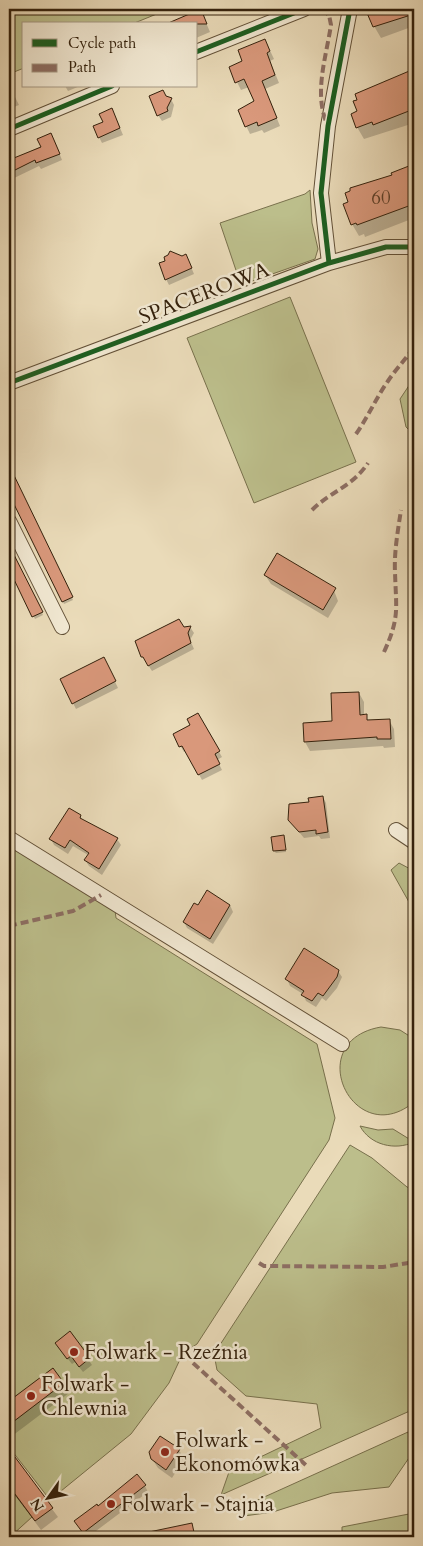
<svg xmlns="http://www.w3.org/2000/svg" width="423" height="1546" viewBox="0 0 423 1546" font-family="Cardo,serif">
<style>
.green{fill:#bcbe8b;stroke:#78704c}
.shadow{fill:#0003}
.building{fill:#d9987b;stroke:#34210c}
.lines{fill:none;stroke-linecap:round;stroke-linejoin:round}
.minor-casing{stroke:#625037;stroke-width:16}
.minor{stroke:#f1e8d2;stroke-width:14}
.quiet{stroke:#8d6e63;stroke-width:4;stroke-dasharray:8 4;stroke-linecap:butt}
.cycleway-casing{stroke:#f1e8d2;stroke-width:8}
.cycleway{stroke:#1b5e20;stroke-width:5}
.poi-dot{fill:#8f2418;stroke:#f1e8d2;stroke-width:2}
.labels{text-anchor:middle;stroke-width:5;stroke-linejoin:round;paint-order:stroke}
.number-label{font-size:19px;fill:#5d3f28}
.street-label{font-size:21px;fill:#34210c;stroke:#f1e8d2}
.poi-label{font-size:21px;fill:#34210c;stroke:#f1e8d2;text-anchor:start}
</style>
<rect width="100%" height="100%" fill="#eadbb9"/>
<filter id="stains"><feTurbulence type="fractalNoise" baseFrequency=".004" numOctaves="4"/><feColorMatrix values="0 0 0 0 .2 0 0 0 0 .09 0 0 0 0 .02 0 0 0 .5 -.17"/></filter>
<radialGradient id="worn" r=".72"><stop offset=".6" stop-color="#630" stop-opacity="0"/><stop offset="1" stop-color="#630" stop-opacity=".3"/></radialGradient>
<path class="green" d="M9,9H169L132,24H24V68L9,74Z
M310,190L312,223L318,249L315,259L241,285L220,223L305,194Z
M290,297L356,462L254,503L187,338Z
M414,378V435L406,427L400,399Z
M9,844L115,910L116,918L317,1044L335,1118L329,1140L197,1344L183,1353L169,1383L131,1434L50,1500L9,1447Z
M399,863L414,871V911L391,870Z
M381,1027L400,1030L414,1039V1102C354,1152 300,1041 381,1027Z
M360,1126L378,1130L393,1129L414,1142C395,1151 370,1145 360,1126Z
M350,1145L372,1158L407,1187L414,1190V1407L412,1410L221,1495L229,1472L321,1428L317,1404L246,1396L217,1370L214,1354Z
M408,1432L413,1452L389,1487L332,1493L273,1512L244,1516L251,1503Z
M9,1487L32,1517L10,1537H9Z
M414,1513V1537H342V1527Z"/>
<path class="shadow" d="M243,9H263L264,10L253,15L250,10L246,14Z
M374,9H414V26L381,38L374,26Z
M201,11L210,32L196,38V24Z
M265,40L274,59L270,61L279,83L265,89L280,126L264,133L262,130L250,134L239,111L255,102L249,87L241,90L230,68L244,62Z
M414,72V123L364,139L357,127L358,112L385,84L384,81Z
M9,85L19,105L9,109Z
M65,86H80L68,91Z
M166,97L171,99L174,105L171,117L162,121L158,115Z
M115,116L123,135L102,143L99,137Z
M54,140L62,160L41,169L39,166L10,180L9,152L12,151L16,158Z
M414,165V218L365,237L364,234L359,236L352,224L393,176L392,174Z
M189,262L194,274L169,285L166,279Z
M9,466L73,600L64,604L9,489Z
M9,544L43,615L35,619L9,566Z
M265,575L333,588L338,601L328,618L271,584Z
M190,627L194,633L190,640L194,649L152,671L142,656L183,628Z
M107,665L118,688L76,709L73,703Z
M359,693L364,702V716L369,721L389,720L394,729L395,747L384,748L383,746L310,751L305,742L333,722Z
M198,715L222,757L217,760L222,770L202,780L186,751L184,752L174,735L192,725Z
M323,797L326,803L330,838L321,839L319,836L304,838L289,820L310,803Z
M80,816L83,821L117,839L121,845L102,875L89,866L85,860L88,855L73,846L68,854L54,845L51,839Z
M414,820V834L409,827Z
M284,839L286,852L276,853L274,851Z
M230,905L233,912L213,944L187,928L184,922L198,907Z
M338,971L342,977L337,988L326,1001L322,998L316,1007L306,1001L303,994L290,986L287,979Z
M70,1333L92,1365L83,1372L75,1362L72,1364L60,1349Z
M53,1370L69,1393L12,1436L9,1431V1403Z
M179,1450L184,1459L172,1478L158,1468L152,1459Z
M9,1451L58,1517L41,1530L9,1487Z
M145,1486L148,1492L88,1537L79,1528L98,1507Z
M191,1525L197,1537H141L140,1536Z"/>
<path class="building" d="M201,9L207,24H166Z
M378,9H414V14L373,27L367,13Z
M265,39L270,51L267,53L275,75L262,81L277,118L258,126L257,122L245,127L238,110L254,101L244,79L235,83L229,67L242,61L238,50Z
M414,69V109L373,125L372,122L356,128L351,114L357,111L353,101L357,100L355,94Z
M163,90L166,96L172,98L167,108L168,111L157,116L149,96Z
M112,108L120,128L98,138L93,126L103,122L99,114Z
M51,133L60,154L36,163L35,160L9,173V160L41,147L37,139Z
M414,164V204L357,225L356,223L351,225L343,204L348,202L345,193L350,191V188L392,175L391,173Z
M170,251L182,256L186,254L192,268L165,280L159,263L165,261L164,257L168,255Z
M9,465L73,597L62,602L9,494Z
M9,545L43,612L32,617L9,569Z
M277,553L336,588L323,610L264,575Z
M179,619L184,627L191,626L188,633L191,643L148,666L143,657H141L135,641Z
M104,657L116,681L72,704L60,679Z
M359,692L360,715L367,714V720L390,719L391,739H377V737L304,742L303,723L332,721L331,693Z
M198,713L220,751L215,754L220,764L198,775L182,746L179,747L173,734L190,725L187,719Z
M323,796L328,832L316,834V830L299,832L288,820L289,804L309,802L308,798Z
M69,808L81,815L80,818L118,838L99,869L84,860L89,853L70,840L65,848L49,839Z
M284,835L286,850L273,851L271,837Z
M207,890L230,905L210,939L183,922L194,903L198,905Z
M304,948L339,970L337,977L323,996L318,993L312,1001L301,995L304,991L285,979Z
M70,1331L90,1358L79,1367L71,1356L67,1359L55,1343Z
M53,1368L64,1383L9,1425V1401Z
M160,1436L180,1449L166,1470L151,1459L149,1452Z
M9,1449L53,1508L35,1521L9,1486Z
M137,1474L146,1485L83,1533L74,1521L97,1504L98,1506Z
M192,1523L195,1537H150L149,1532Z"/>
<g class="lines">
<defs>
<path id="minor" d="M196,52L304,9
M9,129L112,86
M329,263L321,193L328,126L350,9
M9,383L329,263L386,247H414
M9,521L62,627
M396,830L414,842
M9,838L342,1044"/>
</defs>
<use href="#minor" class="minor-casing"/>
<use href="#minor" class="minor"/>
<path class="quiet" d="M322,9L329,15L331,25C326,58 313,95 328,126
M356,434C368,417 376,398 388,381C396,369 406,359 414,347
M312,510C331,491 352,487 368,463
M384,652C400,617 396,609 395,572C394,552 398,530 401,510
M9,926L73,911L101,895
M259,1263L264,1266L383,1267L414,1262
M193,1363L308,1467"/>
<defs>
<path id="cycleway" d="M196,52L304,9
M9,129L112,86
M329,263L321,193L328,126L350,9
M9,383L329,263L386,247H414"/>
</defs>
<use href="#cycleway" class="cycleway-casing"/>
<use href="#cycleway" class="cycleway"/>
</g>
<g class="poi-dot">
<circle cx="74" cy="1352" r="5"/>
<circle cx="31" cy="1396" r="5"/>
<circle cx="165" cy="1452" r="5"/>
<circle cx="111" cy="1504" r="5"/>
</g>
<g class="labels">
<g class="number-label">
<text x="381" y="204">60</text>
</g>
<g class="street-label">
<text transform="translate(204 293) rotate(-21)" y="7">SPACEROWA</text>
</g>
<g class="poi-label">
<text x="84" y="1359">Folwark - Rzeźnia</text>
<text x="41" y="1391">Folwark -<tspan x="41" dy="24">Chlewnia</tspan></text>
<text x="175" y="1447">Folwark -<tspan x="175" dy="24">Ekonomówka</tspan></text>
<text x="121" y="1511">Folwark - Stajnia</text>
</g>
</g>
<rect width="423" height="1546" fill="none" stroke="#eadbb9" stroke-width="30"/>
<rect x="10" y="10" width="403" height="1526" fill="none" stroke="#34210c" stroke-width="2.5"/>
<rect x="15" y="15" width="393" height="1516" fill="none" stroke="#34210c"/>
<rect x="22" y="22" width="175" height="65" fill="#f1e8d2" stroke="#a59883"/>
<rect x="32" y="39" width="25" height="8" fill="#1b5e20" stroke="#a59883"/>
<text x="68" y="48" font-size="15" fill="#34210c">Cycle path</text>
<rect x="32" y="64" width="25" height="8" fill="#8d6e63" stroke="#a59883"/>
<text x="68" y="72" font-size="15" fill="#34210c">Path</text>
<g transform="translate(48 1498) rotate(237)" stroke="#f1e8d2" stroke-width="4" paint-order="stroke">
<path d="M0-4L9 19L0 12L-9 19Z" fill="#34210c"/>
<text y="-8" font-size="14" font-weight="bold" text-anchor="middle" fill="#34210c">N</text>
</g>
<rect width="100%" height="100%" filter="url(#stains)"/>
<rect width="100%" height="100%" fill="url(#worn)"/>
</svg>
